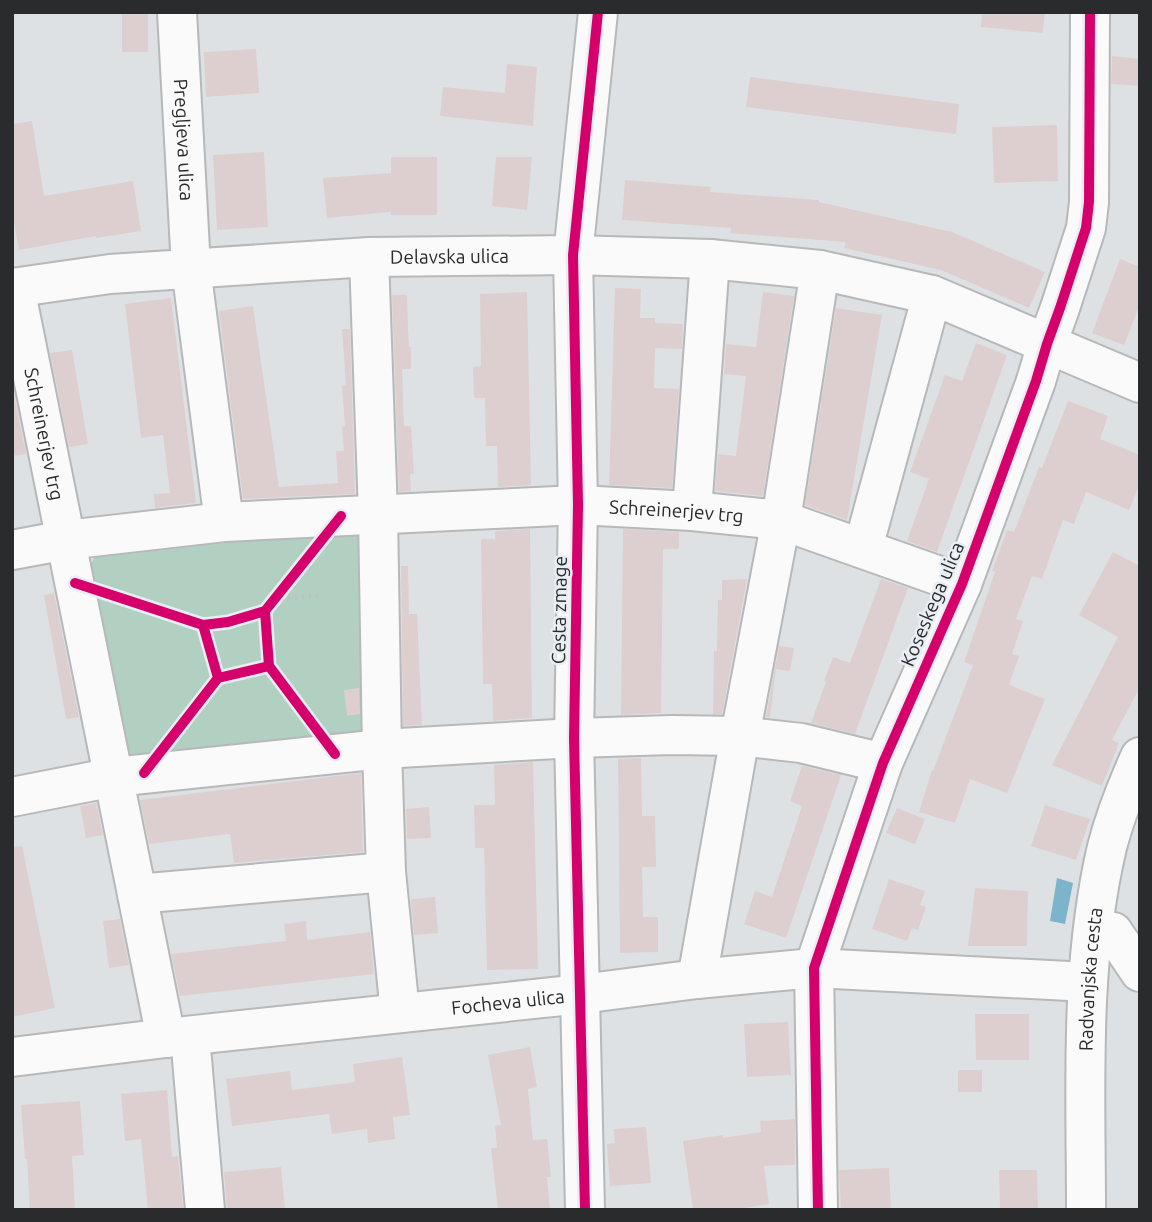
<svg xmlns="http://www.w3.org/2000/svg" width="1152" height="1222" viewBox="0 0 1152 1222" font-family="Ubuntu,sans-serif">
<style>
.green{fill:#b1d0c1}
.water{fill:#7bb4cb}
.building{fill:#ddcfcf}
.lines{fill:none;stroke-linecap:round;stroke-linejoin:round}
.minor-casing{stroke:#b6b8b9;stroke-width:42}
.path{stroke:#bfc0c1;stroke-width:4.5;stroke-dasharray:2 5;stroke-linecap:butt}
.minor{stroke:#fafafb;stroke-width:38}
.cycleway-casing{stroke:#e9eef2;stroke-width:15}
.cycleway{stroke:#d6006c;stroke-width:10}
.labels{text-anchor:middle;stroke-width:5;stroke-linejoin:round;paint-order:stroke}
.street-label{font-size:19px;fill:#292b2c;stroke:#e9eef2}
</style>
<rect width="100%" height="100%" fill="#dee1e3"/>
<path class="green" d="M359,533L365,546L368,733L131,758L128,754L90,569C94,552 100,553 116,547Z"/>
<path class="water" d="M1057,878L1073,883L1065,924L1050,921Z"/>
<path class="building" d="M122,12H148V52H122Z
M982,12H1045L1043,33L981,27Z
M256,49L259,93L206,97L204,52Z
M1112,56L1140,59V86L1111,84Z
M507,64L537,67L533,126L440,116L443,87L505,93Z
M750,77L959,104L956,134L746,107Z
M32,121L44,196L133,181L141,231L96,238V236L19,250L12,212V124Z
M1057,125L1058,181L994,183L992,127Z
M264,152L268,227L217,230L213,155Z
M391,157H437V215H391V212L327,218L323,178L391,173Z
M496,157H532L527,210L492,206Z
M625,180L711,187L710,192L819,200V202L952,232L1045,272L1029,308L941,270L844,248L846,242L730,233L731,228L622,220Z
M1120,259L1140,267V304L1124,345L1092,333Z
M615,288L641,289L640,318H655V323L683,324L682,349L655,348L654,388L679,389L672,488L609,485Z
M527,292L531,485L498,487L497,446H486L485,398H474L473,367L481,366L480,294Z
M763,292L794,296L763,496L715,491L718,454L736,456L746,376L724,374L726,344L756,347Z
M392,295H407L408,327L409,347H411V369H402L404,426H411L414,474H410L411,491L399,492Z
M171,298L196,503L155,508L154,494L170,493L163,435L141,438L125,304Z
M253,306L279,487L338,483L336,451H344L342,427L345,426L342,386L346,385L342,329H350L355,494L243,499L219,311Z
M836,308L882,315L847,520L805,505Z
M976,343L1007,355L937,552L907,541L929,479L910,472L945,375L962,381Z
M72,350L88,444L69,447L50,353Z
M12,385L26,454L12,456Z
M1068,401L1108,416L1100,439L1140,455V484L1129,510L1086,492L1074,524L1063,520L1042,579L1032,576L1016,619L1023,621L1012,654L1019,656L1009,685L1045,699L1007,793L970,779L955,823L919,812L932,770L933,771L973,665L964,662L995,572L992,571L1007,530L1014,532L1039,467L1042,468Z
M530,529L532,718L493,721L492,684H483L481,539H495V531Z
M623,529L679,532V549H663L661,713L621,715Z
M1113,552L1140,566V687L1112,740L1119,743L1102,786L1052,765L1118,637L1079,615Z
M401,566H408L409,614H417L422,725L403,726Z
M747,579L722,714H713L714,651H717L718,600H722V580Z
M881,579L908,588L855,734L811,723L826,682L824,681L833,657L850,663Z
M54,593L79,717L66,719L44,595Z
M779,646L794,648L790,671L776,669L770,717H766Z
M359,688L360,714L347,716L344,690Z
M641,758L642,816H655L656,867H642L643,917H658V952L620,953L618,759Z
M533,762L538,969L487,970L484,848H475L474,805H495L494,765Z
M802,766L841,775L786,938L744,924L755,891L772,897L802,806L790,801Z
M361,773L363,852L234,863L230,834L149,844L140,800Z
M96,803L103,835L86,838L80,806Z
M1045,805L1090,819L1076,860L1031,846Z
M429,807L431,838L407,839L406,809Z
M897,808L925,819L915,844L886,833Z
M22,846L55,1008L12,1017V847Z
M889,879L925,891L920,905L926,907L918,930L912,928L907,941L872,929Z
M975,888L1028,891L1027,946H968Z
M435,897L438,933L414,935L411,899Z
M120,919L129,965L109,968L103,921Z
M306,921L307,940L370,932L374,974L180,996L171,954L286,941L284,924Z
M975,1014H1029V1060H976Z
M788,1022L791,1075L747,1077L744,1024Z
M530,1047L537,1087L528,1089L533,1140L547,1139L551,1177H547L550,1210H498L491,1148H497L495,1126L501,1125L488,1055Z
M402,1057L410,1115L393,1117L395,1139L368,1143L367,1129L332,1134L329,1114L232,1126L226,1079L290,1071L292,1090L355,1082L353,1064Z
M958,1070H982V1092H958Z
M167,1090L172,1157L178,1156L183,1208L148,1210L141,1139L125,1141L121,1094Z
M80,1101L84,1155L72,1156L75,1210H30L27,1159H25L21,1105Z
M795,1119V1165L764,1166L769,1204L732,1210H693L683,1141L723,1135V1138L761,1132L760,1121Z
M646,1127L651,1183L610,1186L607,1144L615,1143L614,1129Z
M281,1167L285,1210H227L224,1172Z
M889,1168L891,1210H841L839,1170Z
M999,1170H1037L1038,1210H1000Z"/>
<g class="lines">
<defs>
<g id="minor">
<path id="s1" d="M177,12L191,268L224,522"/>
<path d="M369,257L378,514L382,749L386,872L400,1013"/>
<path id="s2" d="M12,288L110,274L369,257L573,255L710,259L820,270L932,295L1140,383"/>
<path id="s3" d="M15,288L166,1038"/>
<path d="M692,511L710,259"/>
<path d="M863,548L932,295"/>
<path id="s4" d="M12,550L66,540L224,522L578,505L692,511L781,520L962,584"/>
<path d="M12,797L114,777L133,775L382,749L574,738L672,735L740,736L801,743L883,763"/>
<path d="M137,894L386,872"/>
<path d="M1093,930L1113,932L1140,972"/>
<path d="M697,979L740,736L781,520L820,270"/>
<path d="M190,1036L205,1210"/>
<path id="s5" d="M12,1057L166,1038L581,994L697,979L814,968L1088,982"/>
<path d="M585,1210L574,738L578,505L573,255L598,12"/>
<path d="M818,1210L814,968L883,763L962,584L1036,381L1047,344L1060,308L1086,228L1089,202L1090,12"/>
<path id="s6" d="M1086,1210C1086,1089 1079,966 1107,847C1115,816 1127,786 1140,757"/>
</g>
</defs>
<use href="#minor" class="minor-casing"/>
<path class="path" d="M274,600L322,595"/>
<use href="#minor" class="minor"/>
<defs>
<path id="cycleway" d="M75,583L203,625L228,622L265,611L341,516
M203,625L218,678L269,666L265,611
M269,666L335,754
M144,773L218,678
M585,1210L574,738L578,505L573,255L598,12
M818,1210L814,968L883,763L962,584L1036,381L1047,344L1060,308L1086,228L1089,202L1090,12"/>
</defs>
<use href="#cycleway" class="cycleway-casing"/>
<use href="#cycleway" class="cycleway"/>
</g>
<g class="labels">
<g class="street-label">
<text dy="7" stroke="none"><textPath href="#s1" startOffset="128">Pregljeva ulica</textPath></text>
<text dy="7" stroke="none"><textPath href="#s2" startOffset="439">Delavska ulica</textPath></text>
<text dy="7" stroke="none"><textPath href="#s3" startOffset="149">Schreinerjev trg</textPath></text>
<text dy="7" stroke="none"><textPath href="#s4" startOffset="667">Schreinerjev trg</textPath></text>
<text transform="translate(932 604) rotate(-67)" y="7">Koseskega ulica</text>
<text transform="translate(559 610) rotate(-89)" y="7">Cesta zmage</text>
<text dy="7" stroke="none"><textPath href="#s6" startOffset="231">Radvanjska cesta</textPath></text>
<text dy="7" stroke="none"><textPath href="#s5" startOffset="499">Focheva ulica</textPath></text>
</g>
</g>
<rect width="1152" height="1222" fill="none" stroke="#292b2c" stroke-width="28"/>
</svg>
